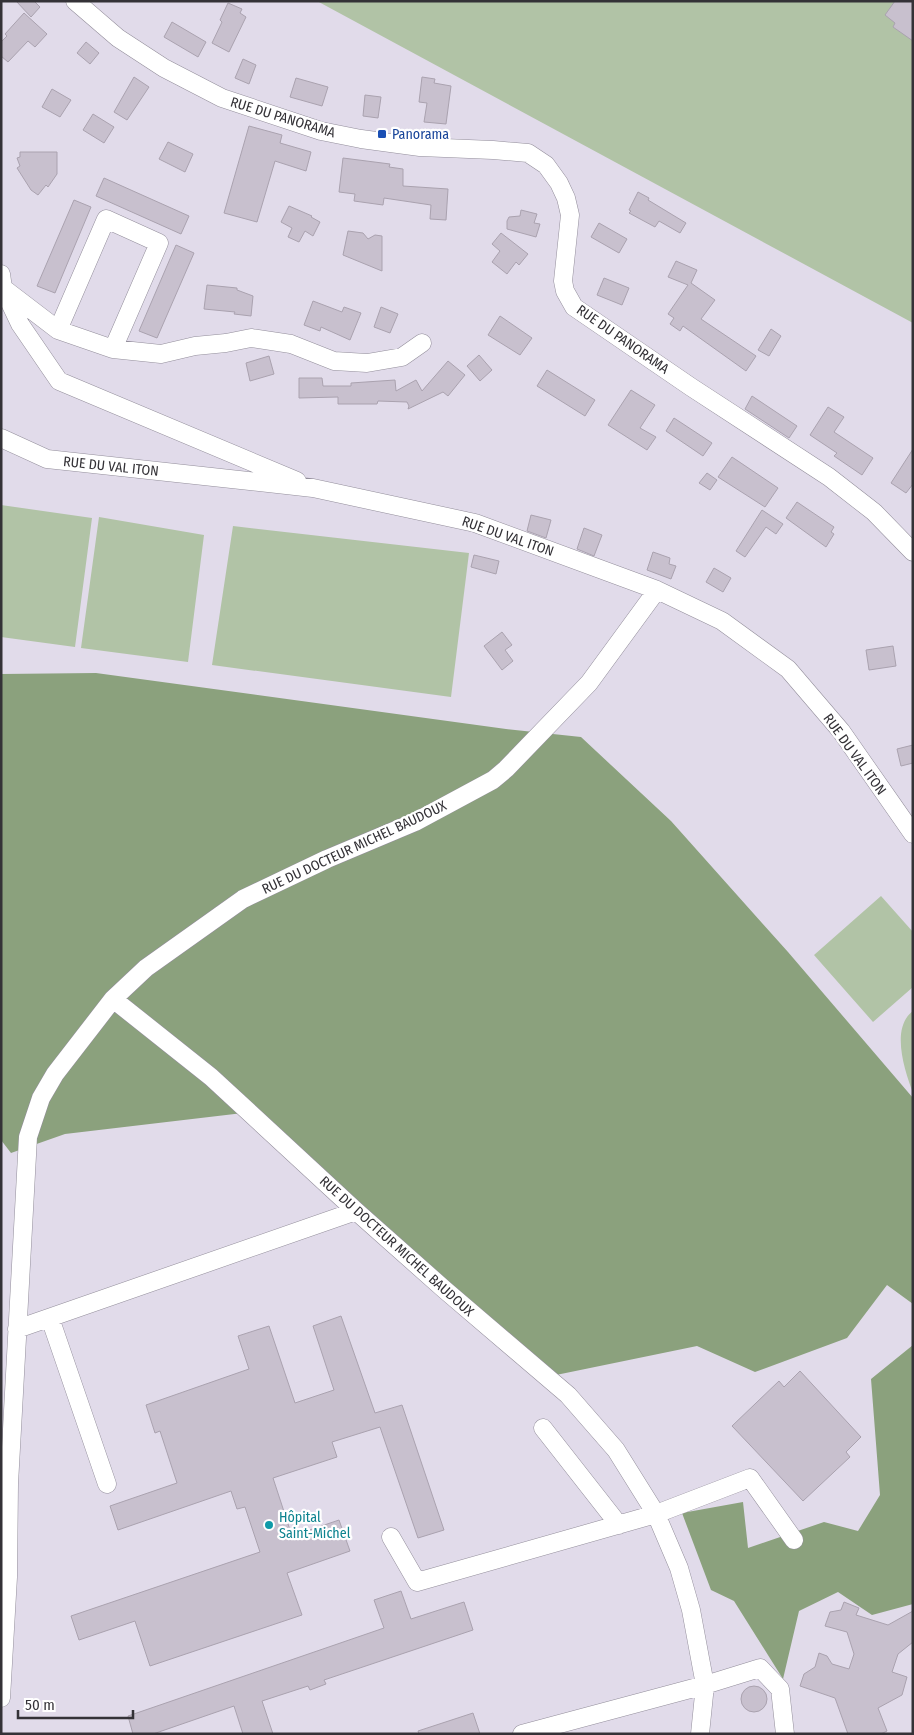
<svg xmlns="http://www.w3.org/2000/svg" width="914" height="1735" viewBox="0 0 914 1735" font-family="'Fira Sans Condensed',sans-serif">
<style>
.green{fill:#b1c3a6}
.forest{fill:#8ba17d}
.building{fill:#c8c0ce;stroke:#aaa2af}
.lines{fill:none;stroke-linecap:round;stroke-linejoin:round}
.minor-casing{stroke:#938e9b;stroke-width:19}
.minor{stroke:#fff;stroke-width:18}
.transit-dot{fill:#1a4fb4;stroke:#fff;stroke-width:2}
.culture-dot{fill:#0f9aa8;stroke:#fff;stroke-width:2}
.labels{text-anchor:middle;stroke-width:4.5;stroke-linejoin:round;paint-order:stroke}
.street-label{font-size:14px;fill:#343237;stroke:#fff}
.transit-label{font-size:14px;fill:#164399;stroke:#fff;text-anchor:start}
.culture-label{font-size:14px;fill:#0d838f;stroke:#fff;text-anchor:start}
</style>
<rect width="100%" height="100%" fill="#e1dbea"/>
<path class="green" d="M317,1H913V323Z
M1,505L92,518L75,647L1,637Z
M99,517L204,535L188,662L81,648Z
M233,526L469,553L451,697L212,665Z
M881,896L913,932V987L873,1022L814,955Z
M913,1011V1093C905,1071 890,1028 913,1011Z"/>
<path class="forest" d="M96,673L506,729L581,737L671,821L788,952L913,1098V1304L887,1285L847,1338L755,1372L697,1346L556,1375L243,1113L65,1134L11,1153L1,1140V674Z
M913,1345V1604L872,1615L838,1592L799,1611L783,1679L734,1601L711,1590L682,1513L743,1502L748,1548L824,1522L858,1531L880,1495L871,1379Z"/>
<path class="building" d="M16,1H34L40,7L31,17Z
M895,1H913V41L893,27L895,23L885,15Z
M228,3L242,9L240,13L246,17L229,52L212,43L222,22L220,20Z
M24,13L47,34L35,47L28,41L8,62L1,56V42L7,36L5,34Z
M172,22L206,42L198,57L164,37Z
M86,42L99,53L90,64L77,53Z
M243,59L256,65L249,84L235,78Z
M134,77L149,87L127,120L114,112Z
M422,77L435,79L434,83L451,86L446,124L424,122L427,103L419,102Z
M296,78L328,87L322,106L290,97Z
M52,89L71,100L60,117L42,107Z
M365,95L381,97L378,118L363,116Z
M93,114L114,127L104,143L83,130Z
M249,126L282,135L280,143L311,152L306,171L275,161L257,222L224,213Z
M168,142L193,154L185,172L159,159Z
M20,152H57V174L48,187L46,185L38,195L31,190L17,168L20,166L17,158L20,157Z
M343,158L390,164L389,167L403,169V186L448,189L446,220L430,219L431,205L384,198L383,205L354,201L355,194L339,192Z
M104,178L189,216L181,234L96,196Z
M638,192L649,198L648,200L686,223L680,233L659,221L655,227L629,213L631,211L629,210Z
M74,200L91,207L55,293L37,286Z
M289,206L312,216L311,217L320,222L313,236L305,231L299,242L288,237L292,228L281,222Z
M521,210L537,214L534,223L540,224L536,237L507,229V221L509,217L520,216Z
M599,223L627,239L619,253L591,237Z
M348,231L363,233L368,239L375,235L382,236V271L343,255Z
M501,233L528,254L519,265L516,262L507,274L492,262L500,251L492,244Z
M176,245L194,253L157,338L139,331Z
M676,261L697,270L691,283L715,300L701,319L756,356L746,371L683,326L680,331L670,324L674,318L668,314L688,285L668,277Z
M604,278L629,288L622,305L597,295Z
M207,285L237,288V290L253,296L251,316L234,314L235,312L204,309Z
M313,301L342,312L344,307L361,313L350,340L321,327L320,331L304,325Z
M381,307L398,314L390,333L374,327Z
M500,316L532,338L520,355L488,335Z
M771,329L781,336L769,356L758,350Z
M479,355L492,370L480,381L467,366Z
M269,356L274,374L250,381L246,363Z
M448,361L465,375L448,396L443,392L408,409L409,406L407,402L378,401L377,404H338V397L299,398V378H322L323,386H351V383L395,380L396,391L416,380L422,391Z
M547,370L595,400L585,416L537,386Z
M631,390L655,405L640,428L656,437L647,450L608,425Z
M752,396L797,426L789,438L745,409Z
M828,407L844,417L834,432L873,458L862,475L834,456L837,453L810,435Z
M674,418L712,443L703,456L666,431Z
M913,449V484L906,493L891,483Z
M732,457L778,488L765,507L718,477Z
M707,473L717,480L710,490L699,483Z
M797,502L834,527L831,532L834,534L826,547L786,518Z
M762,510L783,524L776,534L766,527L745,557L736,551Z
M531,515L551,520L546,538L527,531Z
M584,528L602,535L594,556L577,549Z
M653,552L670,558L669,564L676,566L671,579L647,570Z
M474,555L499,561L496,574L471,567Z
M714,568L731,578L723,592L706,582Z
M502,632L512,645L505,650L513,661L502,670L484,646Z
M893,646L896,666L869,670L866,650Z
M913,745V763L901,766L897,749Z
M341,1316L375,1413L402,1405L444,1530L418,1538L380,1427L332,1442L337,1457L273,1478L292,1536L339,1520L350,1551L287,1573L302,1615L150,1666L135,1621L79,1640L71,1616L260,1552L245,1507L237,1509L231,1491L118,1530L110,1506L177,1483L160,1431L155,1433L146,1405L249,1369L238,1336L269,1326L295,1403L334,1390L313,1326Z
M800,1371L861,1437L846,1452L850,1457L803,1501L732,1426L779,1381L784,1387Z
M401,1591L411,1619L464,1602L473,1630L324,1680L326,1684L310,1690L308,1686L262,1701L273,1734H243L234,1706L153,1734H133L128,1716L384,1628L374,1600Z
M844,1602L859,1608L856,1615L888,1625L913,1611V1642L898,1654L892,1672L907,1677L902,1695L878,1708L887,1731L881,1734H848L835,1698L800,1686L804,1674L815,1667L819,1653L827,1656L832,1664L849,1669L854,1654L847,1632L825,1626L830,1612L841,1610Z
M741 1699a13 13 0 1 1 26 0a13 13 0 1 1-26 0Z
M473,1713L480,1734H419L418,1731Z"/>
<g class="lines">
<defs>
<path id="minor" d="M75,1L118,38L164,68L222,98L321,131L361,139L420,147L493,150L528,153L546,165L559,183L566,198L570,215L563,281L565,291L574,307L691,387L829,477L874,512L913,552
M1,274L3,288L20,324L59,381L297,481
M3,288L58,330L113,349L161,354L195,346L226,343L251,338L291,344L334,361L367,363L402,357L422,343
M58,330L106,219L159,243L113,349
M1,438L47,459L313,488L475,523L657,590L722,621L788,669L841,731L913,834
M113,999L211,1077L356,1211L445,1290L568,1395L616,1450L656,1514L679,1568L691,1610L705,1685L700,1734
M50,1318L107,1484
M17,1329L356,1211
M543,1428L619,1525
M391,1537L417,1582L656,1514L750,1478L794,1540
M1,1698L8,1577L9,1484L28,1137L41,1098L55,1074L113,999L146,968L243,899L327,859L415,822L493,780L506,769L589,683L657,590
M522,1734L705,1685L760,1668L780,1689L785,1734"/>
</defs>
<use href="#minor" class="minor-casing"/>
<use href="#minor" class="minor"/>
</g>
<rect class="transit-dot" x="377" y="129" width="10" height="10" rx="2.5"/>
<circle class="culture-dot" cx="269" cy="1525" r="5"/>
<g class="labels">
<g class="street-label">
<text transform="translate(283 117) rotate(17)" y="5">RUE DU PANORAMA</text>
<text transform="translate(623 339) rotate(35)" y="5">RUE DU PANORAMA</text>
<text transform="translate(111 466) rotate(6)" y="5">RUE DU VAL ITON</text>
<text transform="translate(508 536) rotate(19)" y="5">RUE DU VAL ITON</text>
<text transform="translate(855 754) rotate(54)" y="5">RUE DU VAL ITON</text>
<text transform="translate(354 847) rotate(-25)" y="5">RUE DU DOCTEUR MICHEL BAUDOUX</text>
<text transform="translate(397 1246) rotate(42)" y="5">RUE DU DOCTEUR MICHEL BAUDOUX</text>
</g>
<g class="transit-label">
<text x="392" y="139">Panorama</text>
</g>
<g class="culture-label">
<text x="279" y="1522">Hôpital<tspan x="279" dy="16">Saint-Michel</tspan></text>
</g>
</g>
<rect width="914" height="1735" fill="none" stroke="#343237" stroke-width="5"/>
<path d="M18 1710v8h115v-8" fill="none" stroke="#343237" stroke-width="2.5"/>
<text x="25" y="1710" font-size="15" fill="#343237" stroke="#ffffff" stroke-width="4" paint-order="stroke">50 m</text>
</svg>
